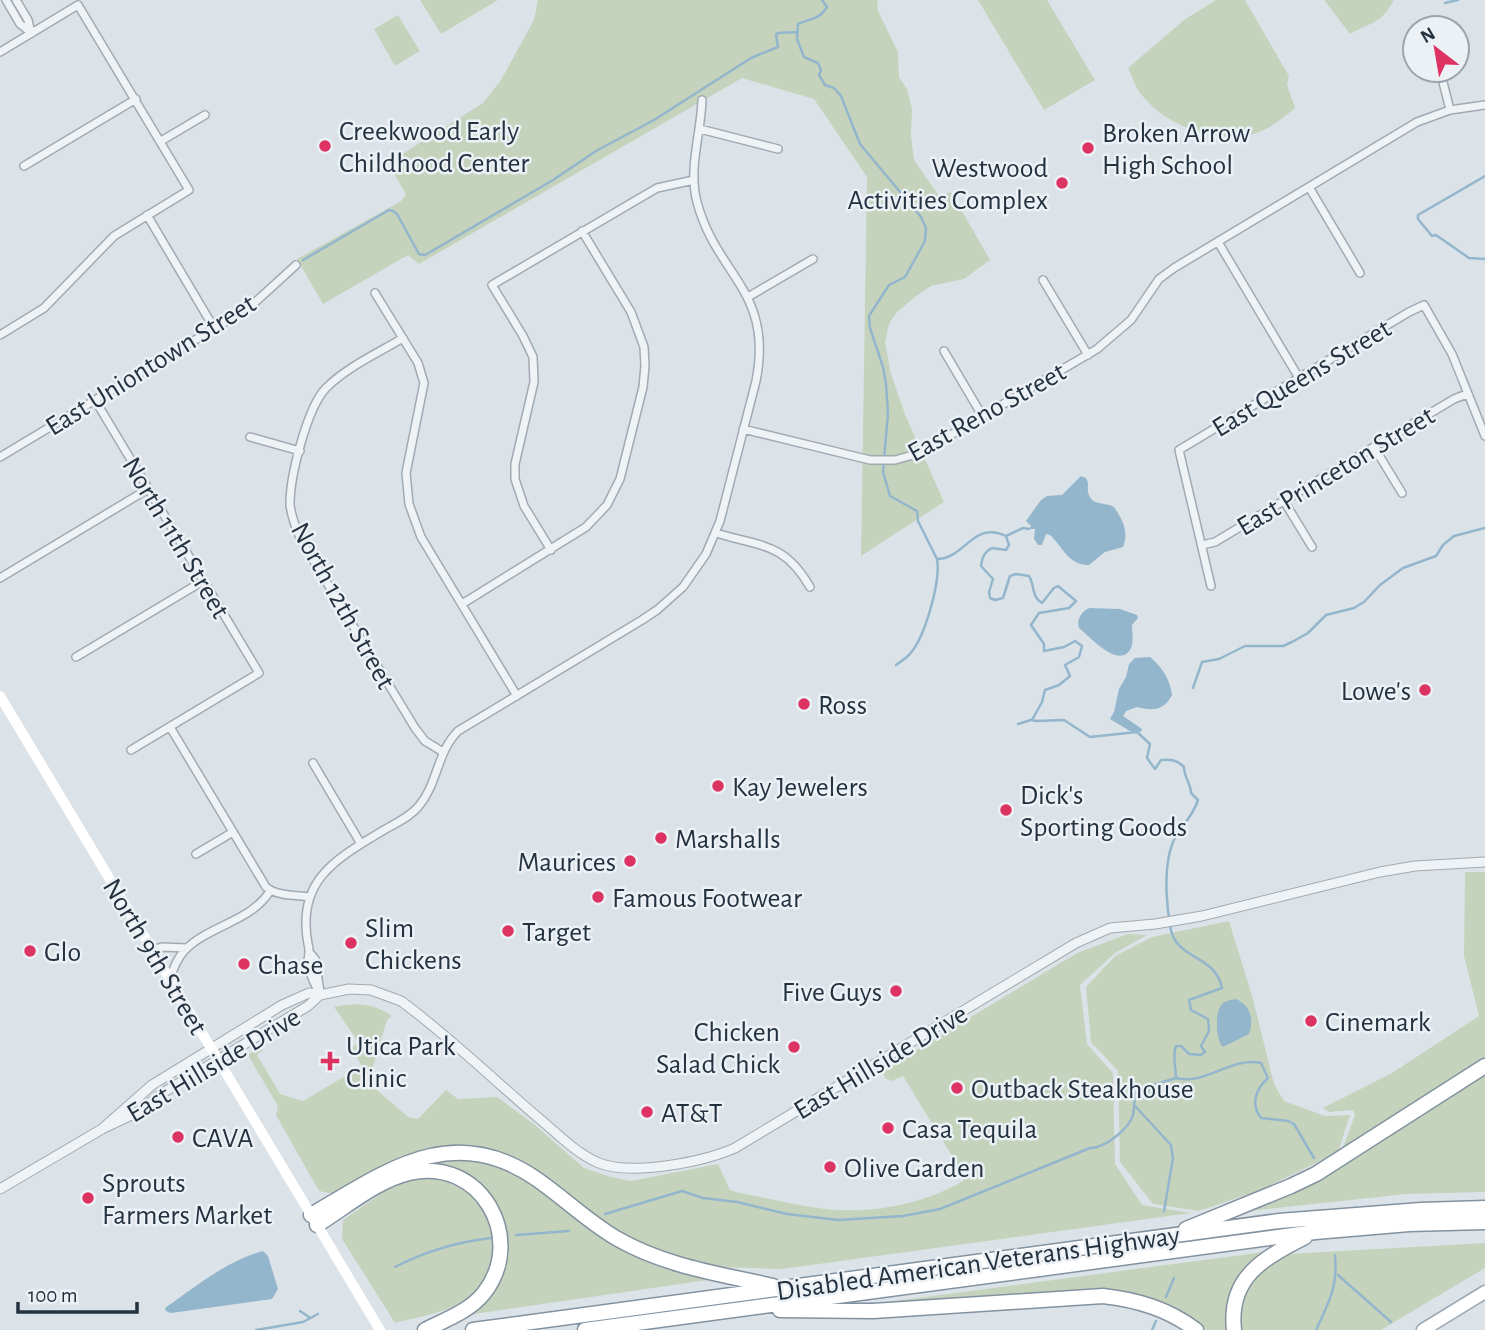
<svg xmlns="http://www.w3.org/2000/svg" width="1485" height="1330" viewBox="0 0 1485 1330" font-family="'Alegreya Sans',sans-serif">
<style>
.green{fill:#c5d3bd}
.water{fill:#93b6cc}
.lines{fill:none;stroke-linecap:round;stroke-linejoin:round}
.stream{stroke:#93b6cc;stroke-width:2.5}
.minor-casing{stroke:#a1aab2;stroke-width:10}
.tertiary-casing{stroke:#a1aab2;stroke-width:11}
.primary-casing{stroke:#9ba9b5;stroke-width:15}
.motorway-casing{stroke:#8292a0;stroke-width:17}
.minor{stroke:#eff3f6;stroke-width:7}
.tertiary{stroke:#eff3f6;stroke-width:9}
.secondary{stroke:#fff;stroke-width:10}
.primary{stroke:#fff;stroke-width:12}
.motorway{stroke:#fff;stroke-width:14}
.poi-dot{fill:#dc3362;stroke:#ecf1f6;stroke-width:2.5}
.labels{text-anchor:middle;stroke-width:5;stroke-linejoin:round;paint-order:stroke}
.poi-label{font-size:28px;fill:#243240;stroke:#ecf1f6;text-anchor:start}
.street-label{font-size:28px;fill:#243240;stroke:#ecf1f6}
</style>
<rect width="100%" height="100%" fill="#dce3e8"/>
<path class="green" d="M420,0H498L441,34Z
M538,0H877L878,11L898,52L899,77L907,89L912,109L911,136L914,160L939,196L951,192L990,260L964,279L931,286L915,297L897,312L889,324L885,342L891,374L906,417L944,502L861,556L867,177L814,99L742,78L419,264L408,255L323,304L297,259L401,201L406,194L388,163L483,103L501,80L534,20Z
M978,0H1047L1095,80L1044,110Z
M1216,0H1245L1289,76L1287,85L1295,108C1285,116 1275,125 1264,130C1222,148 1167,128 1140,93C1135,86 1132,76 1128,68L1184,20Z
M1324,0H1394C1380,25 1371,22 1350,34Z
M398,15L420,51L395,66L374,29Z
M1465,872H1485V1057L1342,1150L1355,1115L1353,1110L1329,1112L1323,1108L1392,1073L1479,1016L1464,956Z
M1229,921L1253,999L1274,1084L1284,1101L1325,1116L1350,1115L1338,1152L1261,1190L1199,1211L1153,1204L1120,1162L1118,1071L1091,1042L1086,987L1115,956L1152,937Z
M1128,934L1147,935L1115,953L1080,985L1087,1044L1113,1073L1115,1164L1142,1205L1191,1213L782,1269L718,1267L677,1257L645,1247L484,1150C419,1141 388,1161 335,1194L319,1191L276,1115L278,1106L248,1055L260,1045L263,1050L257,1055L280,1094L303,1101L362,1066L351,1048L359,1043L334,1007C356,1002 373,1003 392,1016L387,1020L369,1080L370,1084L408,1117L418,1119L446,1090L458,1099L497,1097L535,1125L584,1168L611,1177L631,1181L718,1164L730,1190L740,1193C769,1198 809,1209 837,1210C881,1212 925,1203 963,1181V1174L903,1076L891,1081L885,1078L883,1072L898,1061L1077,953Z
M1485,1070V1192L1406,1194L1239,1212Z
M465,1157L510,1168L579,1218L715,1279L460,1316L503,1265L479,1187L399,1168Z
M430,1177C444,1181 458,1185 470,1194C502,1218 500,1271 471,1295C450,1313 421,1316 395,1323L342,1239L343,1220L396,1183L407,1180Z
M1485,1243V1268L1381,1330H1242C1235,1295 1257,1269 1287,1254Z
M1264,1252C1237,1275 1225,1293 1227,1330H1206L1177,1310L1148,1298L1107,1289L875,1307L872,1304Z"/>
<path class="water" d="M1081,476L1086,478C1090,485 1086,488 1089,495C1093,506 1106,502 1114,507C1123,520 1129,532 1123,547L1105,552L1089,565C1068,565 1063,547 1050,535L1046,534L1042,545H1038L1034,539L1035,529H1029L1031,526L1026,521L1041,500L1047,496L1062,495Z
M1090,608L1120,609L1137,615L1138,618L1132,625C1132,631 1134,642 1131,648C1120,671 1089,636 1079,628C1076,620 1082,610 1090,608Z
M1150,657C1162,667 1170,679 1172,695C1164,711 1152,711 1137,707L1126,711L1123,716L1142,729L1141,732L1130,731L1110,719L1114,712L1119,689L1126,677L1129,664L1135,658Z
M1236,999C1251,1006 1254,1019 1249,1034L1223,1047C1216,1041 1215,1016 1220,1007C1223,1001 1230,1000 1236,999Z
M263,1251L268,1256L278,1289L272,1299L171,1313L166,1311L165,1308C195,1287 228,1260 263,1251Z"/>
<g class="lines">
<path class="stream" d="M822,0L827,7C819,20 811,18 798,24L797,39L804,57L818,63L821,70L819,75L825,85L834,88L841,96L860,144L921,217L926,228L925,241L905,277L889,285L869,316L870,328L883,367L886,384L888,413L883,472L890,496L917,511L918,521L937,559C965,559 973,520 1006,536L1009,545L1006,550L992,548C984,552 982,558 981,566L993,579L989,592L990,598L995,600L1003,598L1010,576L1016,574L1029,576C1035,585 1031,597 1042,603L1054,588L1058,586L1076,601L1069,608L1039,613L1031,625L1044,644V651L1064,647L1075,641L1082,646L1079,657L1065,665L1070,676L1059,685L1045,690L1042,702L1032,720L1036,721L1064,720L1090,737L1137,732L1150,744L1147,758L1155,769L1161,760C1171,759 1177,760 1184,767C1184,778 1191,783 1191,793L1198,800C1192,819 1179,827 1173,842C1164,864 1166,896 1169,918
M1445,3L1458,0
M1485,176L1418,215V219L1432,236L1436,235L1469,258L1485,259
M303,260L389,210L393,211L397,214L419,254L425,255L553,180L596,151L654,120L751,58L778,47L776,35L778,33L797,32
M1006,536L1023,528L1029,529
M896,665C900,662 905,659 909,655C925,638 941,581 937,559
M1193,688L1202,662L1219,659L1245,646H1283L1292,642L1308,633L1326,615L1354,608L1364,602L1380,585L1403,568L1436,556L1443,545L1454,536L1485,528
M1018,724L1031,720
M1170,925C1174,961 1215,953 1222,988L1189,1000L1191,1010L1208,1019L1209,1031L1201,1046L1205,1052L1201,1055L1189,1054L1181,1046H1176C1172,1056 1176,1068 1176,1078C1205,1086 1232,1056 1261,1063L1268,1078C1256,1089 1250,1104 1261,1118L1288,1121L1294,1124L1314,1158
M1134,1105L1171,1145L1173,1158L1164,1211
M605,1214L682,1191L703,1198L737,1202L787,1214L838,1220L903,1216L940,1209L1090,1148C1105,1148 1129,1129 1133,1115C1135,1107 1133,1100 1136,1093L1147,1092L1153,1085L1176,1078
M516,1235L569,1231
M395,1267C426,1251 456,1242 491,1238
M1338,1275L1391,1322
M1166,1297L1174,1278
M300,1311L309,1317
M256,1330L303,1322L318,1314
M1152,1330L1156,1321
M1316,1330C1329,1302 1338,1287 1335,1255"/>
<defs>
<path id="minor" d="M6,0L20,24L32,33
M16,0L28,20L31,33
M0,52L78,5L189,190L114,236L44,308L0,335
M1440,70L1450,110
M700,129L778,149
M161,141L205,115
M24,166L136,99
M1309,187L1360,273
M147,215L214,328
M1218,242L1299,378
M1043,280L1088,355
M375,293L418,363L424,383L406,473L409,504L421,537L517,696
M748,297L813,259
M403,338C378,353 347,367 326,388C307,408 290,476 290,504C291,517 296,528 301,540L415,728L425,741L443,752
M944,351L983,417
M95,400L259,673L131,750
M743,429L870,460H895L920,453L1097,349L1131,320L1159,279L1174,268L1417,122L1450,110L1485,105
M250,437L300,451
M1374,447L1402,493
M0,457L250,307L296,265
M1284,501L1312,547
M716,533C761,547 784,542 810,587
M1202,545L1215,542L1454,399L1467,394
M551,550L524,506L515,479V464L534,382L533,357L523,336L492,285L657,188L694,180
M0,578L148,489
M1211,586L1179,450L1409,312L1424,305L1452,354L1485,436
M462,604L586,527L607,505L620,479L643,387L645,366L644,347L631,312L582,231
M76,657L203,581
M170,727L266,887C276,896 296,895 310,897
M313,763L361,844
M196,854L233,832
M152,950L162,947L186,948
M310,953L315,959L320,992
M170,979C173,969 177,958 185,950C208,926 252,921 270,891
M320,995C315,984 308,972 308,960C309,953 310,950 308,944C296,880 336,859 384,830C396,823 410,817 419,806C438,783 437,752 458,731L642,620L657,610L683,587L706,554L720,521L756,381C774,291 716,275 697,202C688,168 701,134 702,100"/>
<path id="tertiary" d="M102,1129L152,1085L282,1005L309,993L320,995L349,989L371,990L401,1001C446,1034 492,1078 535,1115C555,1131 575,1153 599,1163C632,1176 703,1162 735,1148L1076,943L1110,928L1155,924L1202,916L1380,872L1415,866L1485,862
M0,1189L102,1129L140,1111L161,1094L308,1006L320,995"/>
<path id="primary" d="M1423,1330L1485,1292"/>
<path id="motorway" d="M311,1215C385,1172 451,1121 535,1178C563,1197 587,1221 616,1238C664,1266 720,1274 773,1286
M317,1225C346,1207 376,1181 409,1173C480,1156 527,1238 484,1293C470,1311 445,1320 425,1330
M1186,1229L1291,1186L1316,1174L1485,1066
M780,1310L873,1311L1103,1296C1138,1300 1168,1309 1196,1330
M473,1330L1279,1221L1421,1210L1485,1208
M585,1330L1315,1232L1409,1224L1485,1222
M1234,1330C1228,1277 1264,1258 1305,1237"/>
</defs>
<use href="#minor" class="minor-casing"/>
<use href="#tertiary" class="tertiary-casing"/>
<use href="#primary" class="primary-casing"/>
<use href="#motorway" class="motorway-casing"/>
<use href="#minor" class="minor"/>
<use href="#tertiary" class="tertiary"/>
<path class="secondary" d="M0,696L380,1330"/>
<use href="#primary" class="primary"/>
<use href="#motorway" class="motorway"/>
</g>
<g class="poi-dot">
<circle cx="325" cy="146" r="7"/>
<circle cx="1088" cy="148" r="7"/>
<circle cx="1062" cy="183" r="7"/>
<circle cx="1425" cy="690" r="7"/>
<circle cx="804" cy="704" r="7"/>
<circle cx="718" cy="786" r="7"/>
<circle cx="1006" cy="810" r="7"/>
<circle cx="661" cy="838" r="7"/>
<circle cx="630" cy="861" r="7"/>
<circle cx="598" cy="897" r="7"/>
<circle cx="508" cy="931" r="7"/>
<circle cx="351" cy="943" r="7"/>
<circle cx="30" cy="951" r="7"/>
<circle cx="244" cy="964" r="7"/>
<circle cx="896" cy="991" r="7"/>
<circle cx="1311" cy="1021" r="7"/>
<circle cx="794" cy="1047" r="7"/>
<path d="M326.5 1050.5h7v7h7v7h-7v7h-7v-7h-7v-7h7z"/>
<circle cx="957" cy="1088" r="7"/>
<circle cx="647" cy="1112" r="7"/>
<circle cx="888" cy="1128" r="7"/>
<circle cx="178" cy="1137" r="7"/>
<circle cx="830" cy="1167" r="7"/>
<circle cx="88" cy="1198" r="7"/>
</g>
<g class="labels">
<g class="poi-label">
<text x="339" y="140">Creekwood Early<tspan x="339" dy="32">Childhood Center</tspan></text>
<text x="1102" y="142">Broken Arrow<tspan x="1102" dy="32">High School</tspan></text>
<text x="1048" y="177" text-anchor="end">Westwood<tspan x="1048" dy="32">Activities Complex</tspan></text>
<text x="1411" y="700" text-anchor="end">Lowe's</text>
<text x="818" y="714">Ross</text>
<text x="732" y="796">Kay Jewelers</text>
<text x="1020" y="804">Dick's<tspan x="1020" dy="32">Sporting Goods</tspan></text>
<text x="675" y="848">Marshalls</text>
<text x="616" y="871" text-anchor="end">Maurices</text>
<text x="612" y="907">Famous Footwear</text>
<text x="365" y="937">Slim<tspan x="365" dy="32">Chickens</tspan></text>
<text x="522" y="941">Target</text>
<text x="44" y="961">Glo</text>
<text x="258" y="974">Chase</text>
<text x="882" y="1001" text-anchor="end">Five Guys</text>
<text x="1325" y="1031">Cinemark</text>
<text x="780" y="1041" text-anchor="end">Chicken<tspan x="780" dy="32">Salad Chick</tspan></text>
<text x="346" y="1055">Utica Park<tspan x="346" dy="32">Clinic</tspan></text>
<text x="971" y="1098">Outback Steakhouse</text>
<text x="661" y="1122">AT&amp;T</text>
<text x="902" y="1138">Casa Tequila</text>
<text x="192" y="1147">CAVA</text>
<text x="844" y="1177">Olive Garden</text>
<text x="102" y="1192">Sprouts<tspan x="102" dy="32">Farmers Market</tspan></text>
</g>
<g class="street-label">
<text transform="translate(150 364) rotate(-32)" y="10">East Uniontown Street</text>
<text transform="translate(1301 377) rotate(-31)" y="10">East Queens Street</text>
<text transform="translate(986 411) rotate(-29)" y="10">East Reno Street</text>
<text transform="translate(1335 470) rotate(-31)" y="10">East Princeton Street</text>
<text transform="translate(177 537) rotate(59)" y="10">North 11th Street</text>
<text transform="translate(344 605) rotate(61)" y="10">North 12th Street</text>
<text transform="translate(156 956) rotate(59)" y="10">North 9th Street</text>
<text transform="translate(880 1061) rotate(-31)" y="10">East Hillside Drive</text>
<text transform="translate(213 1064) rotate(-31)" y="10">East Hillside Drive</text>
<text transform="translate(978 1262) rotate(-8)" y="10">Disabled American Veterans Highway</text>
</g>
</g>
<g transform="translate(1436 49) rotate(329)"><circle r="33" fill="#ecf1f6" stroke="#9ca5ad" stroke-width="2"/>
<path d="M0-5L12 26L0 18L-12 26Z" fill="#dc3362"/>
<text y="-10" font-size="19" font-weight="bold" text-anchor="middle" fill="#243240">N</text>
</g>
<path d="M18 1302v10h119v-10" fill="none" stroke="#243240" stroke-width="3.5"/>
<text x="28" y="1302" font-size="21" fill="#243240" stroke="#ecf1f6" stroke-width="5" paint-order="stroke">100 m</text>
</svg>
